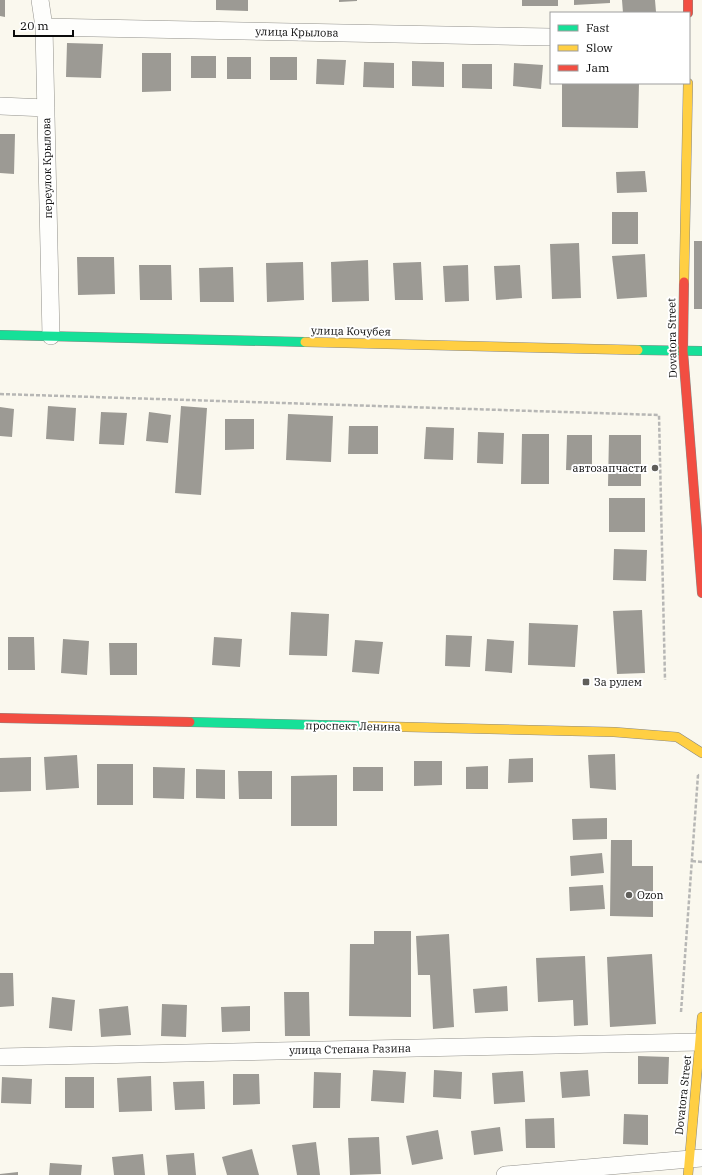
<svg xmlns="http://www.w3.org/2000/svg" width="702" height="1175" viewBox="0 0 702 1175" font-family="'IBM Plex Serif',serif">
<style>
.building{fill:#9c9a94}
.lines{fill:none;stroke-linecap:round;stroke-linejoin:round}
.street-casing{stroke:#93928d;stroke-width:18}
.fast-casing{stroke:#898884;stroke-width:10}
.slow-casing{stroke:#898884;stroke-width:10}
.jam-casing{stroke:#898884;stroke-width:10}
.path{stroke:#b7b7b5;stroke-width:2.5;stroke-dasharray:4 2;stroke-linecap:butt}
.street{stroke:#fefefc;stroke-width:17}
.fast{stroke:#16e098;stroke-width:9}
.slow{stroke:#ffcf43;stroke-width:9}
.jam{stroke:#f24e42;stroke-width:9}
.poi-dot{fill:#5f5e5a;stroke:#fff;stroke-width:1.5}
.labels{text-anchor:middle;stroke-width:4;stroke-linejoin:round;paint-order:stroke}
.street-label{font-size:11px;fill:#0b0b0b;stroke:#fff}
.poi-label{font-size:11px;fill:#0b0b0b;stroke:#fff;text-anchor:start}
</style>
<rect width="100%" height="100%" fill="#faf8ee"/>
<path class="building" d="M0,0H5V17L0,16Z
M216,0H248V11L216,10Z
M339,0H357V1L339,2Z
M522,0H558V6H522Z
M574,0H610V3L574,5Z
M622,0H655L656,12L623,13Z
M67,43L103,44L101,78L66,77Z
M142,53H171V91L142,92Z
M191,56H216V78H191Z
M227,57H251V79H227Z
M270,57H297V80H270Z
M317,59L346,60L344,85L316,84Z
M412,61L444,62V87L412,86Z
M364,62L394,63V88L363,87Z
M514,63L543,65L541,89L513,86Z
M462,64H492V89L462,88Z
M562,83H639L638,128L562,127Z
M0,134H15L14,174L0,173Z
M645,171L647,192L617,193L616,172Z
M612,212H638V244H612Z
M694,241H702V309H694Z
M579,243L581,298L552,299L550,244Z
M645,254L647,297L617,299L612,256Z
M77,257H114L115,294L78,295Z
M368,260L369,301L332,302L331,262Z
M303,262L304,300L267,302L266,263Z
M421,262L423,300H395L393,263Z
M139,265H171L172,300H140Z
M468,265L469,301L445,302L443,266Z
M520,265L522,298L496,300L494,266Z
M233,267L234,302H200L199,268Z
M48,406L76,408L74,441L46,439Z
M181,406L207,408L201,495L175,493Z
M0,407L14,409L12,437L0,436Z
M101,412L127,413L124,445L99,444Z
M149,412L171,415L168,443L146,441Z
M288,414L333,416L331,462L286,460Z
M225,419H254V449L225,450Z
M349,426H378V454H348Z
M426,427L454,428L453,460L424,459Z
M478,432L504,433L503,464L477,463Z
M522,434H549V484H521Z
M567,435H592V471L566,470Z
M609,435H641V486H608Z
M609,498H645V532H609Z
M614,549L647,550L646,581L613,580Z
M642,610L645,673L617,674L613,611Z
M291,612L329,614L327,656L289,655Z
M529,623L578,625L575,667L528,665Z
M446,635L472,636L470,667L445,666Z
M8,637H34L35,670H8Z
M214,637L242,639L240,667L212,665Z
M63,639L89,641L87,675L61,673Z
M487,639L514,641L512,673L485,671Z
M355,640L383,642L379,674L352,672Z
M109,643H137V675H110Z
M615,754L616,790L590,788L588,755Z
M77,755L79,788L46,790L44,757Z
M31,757V791L0,792V758Z
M533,758V782L508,783L509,759Z
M414,761H442V785L414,786Z
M97,764H133V805H97Z
M488,766V789H466V767Z
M153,767L185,768L184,799L153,798Z
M353,767H383V791H353Z
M196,769L225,770V799L196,798Z
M238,771H272V799H239Z
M337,775V826H291V776Z
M607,818V839L573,840L572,819Z
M611,840H632V866H653V917L610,916Z
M602,853L604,873L571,876L570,856Z
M603,885L605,909L570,911L569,887Z
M374,931H411V1017L349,1016L350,944H374Z
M449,934L454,1027L433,1029L430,975H418L416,936Z
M652,954L656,1024L610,1027L607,957Z
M585,956L588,1025L574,1026L573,1000L538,1002L536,958Z
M0,973H13L14,1006L0,1007Z
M507,986L508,1011L475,1013L473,989Z
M284,992H309L310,1036H285Z
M52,997L75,1000L72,1031L49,1028Z
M162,1004L187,1005L186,1037L161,1036Z
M128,1006L131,1035L101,1037L99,1009Z
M250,1006V1031L222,1032L221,1007Z
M638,1056L669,1057L668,1084H638Z
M373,1070L406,1072L404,1103L371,1101Z
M434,1070L462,1072L461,1099L433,1097Z
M588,1070L590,1096L562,1098L560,1072Z
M523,1071L525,1102L494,1104L492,1073Z
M314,1072L341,1073L340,1108H313Z
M233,1074H259L260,1104L233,1105Z
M151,1076L152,1111L119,1112L117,1078Z
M2,1077L32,1079L31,1104L1,1103Z
M65,1077H94V1108H65Z
M204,1081L205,1109L175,1110L173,1082Z
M624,1114L648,1115V1145L623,1144Z
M554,1118L555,1148H526L525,1119Z
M500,1127L503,1151L474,1155L471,1131Z
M438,1130L443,1159L412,1165L406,1136Z
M379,1137L381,1174L350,1175L348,1138Z
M316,1142L320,1175H297L292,1145Z
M252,1149L259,1175H227L222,1157Z
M194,1153L196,1175H168L166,1155Z
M143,1154L145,1175H114L112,1157Z
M50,1163L82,1165L81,1175H49Z
M18,1172V1175H0V1174Z"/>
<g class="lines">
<defs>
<path id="street" d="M40,0L44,27L51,336
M44,27L551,37
M0,106L46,108
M0,1057L700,1042
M505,1175L702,1158"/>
<path id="fast" d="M0,335L305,342
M638,350L702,351
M190,722L365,726"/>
<path id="slow" d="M684,282L688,83
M305,342L638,350
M365,726L614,732L677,737L702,753
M688,1175L702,1017"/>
<path id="jam" d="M688,0V13
M684,282L683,351L702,593
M0,718L190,722"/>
</defs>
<use href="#street" class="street-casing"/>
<use href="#fast" class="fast-casing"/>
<use href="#slow" class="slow-casing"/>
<use href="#jam" class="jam-casing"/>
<path class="path" d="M0,394L659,415L665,680
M692,861L702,862
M681,1012L698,775L697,774"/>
<use href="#street" class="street"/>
<use href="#fast" class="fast"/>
<use href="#slow" class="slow"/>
<use href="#jam" class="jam"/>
</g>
<g class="poi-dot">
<circle cx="655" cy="468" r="4"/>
<rect x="582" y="678" width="8" height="8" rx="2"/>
<circle cx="629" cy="895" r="4"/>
</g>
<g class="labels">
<g class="street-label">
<text transform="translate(297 32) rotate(1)" y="4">улица Крылова</text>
<text transform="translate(47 168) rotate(-91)" y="4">переулок Крылова</text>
<text transform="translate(351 331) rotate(1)" y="4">улица Кочубея</text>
<text transform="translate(672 338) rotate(-91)" y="4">Dovatora Street</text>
<text transform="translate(353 726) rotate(1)" y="4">проспект Ленина</text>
<text transform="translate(350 1049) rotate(-1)" y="4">улица Степана Разина</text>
<text transform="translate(683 1095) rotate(-84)" y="4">Dovatora Street</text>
</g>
<g class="poi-label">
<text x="647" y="472" text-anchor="end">автозапчасти</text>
<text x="594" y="686">За рулем</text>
<text x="637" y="899">Ozon</text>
</g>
</g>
<rect x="550" y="12" width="140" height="72" fill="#ffffff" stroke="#9d9d9d"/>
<rect x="558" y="25" width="20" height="6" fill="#16e098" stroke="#9d9d9d"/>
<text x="586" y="32" font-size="12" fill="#0b0b0b">Fast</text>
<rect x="558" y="45" width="20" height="6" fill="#ffcf43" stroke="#9d9d9d"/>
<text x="586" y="52" font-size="12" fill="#0b0b0b">Slow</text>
<rect x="558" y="65" width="20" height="6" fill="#f24e42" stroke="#9d9d9d"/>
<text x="586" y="72" font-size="12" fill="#0b0b0b">Jam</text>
<path d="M14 30v6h59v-6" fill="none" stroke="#0b0b0b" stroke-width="2"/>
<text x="20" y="30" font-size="12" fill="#0b0b0b" stroke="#ffffff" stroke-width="3" paint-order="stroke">20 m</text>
</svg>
